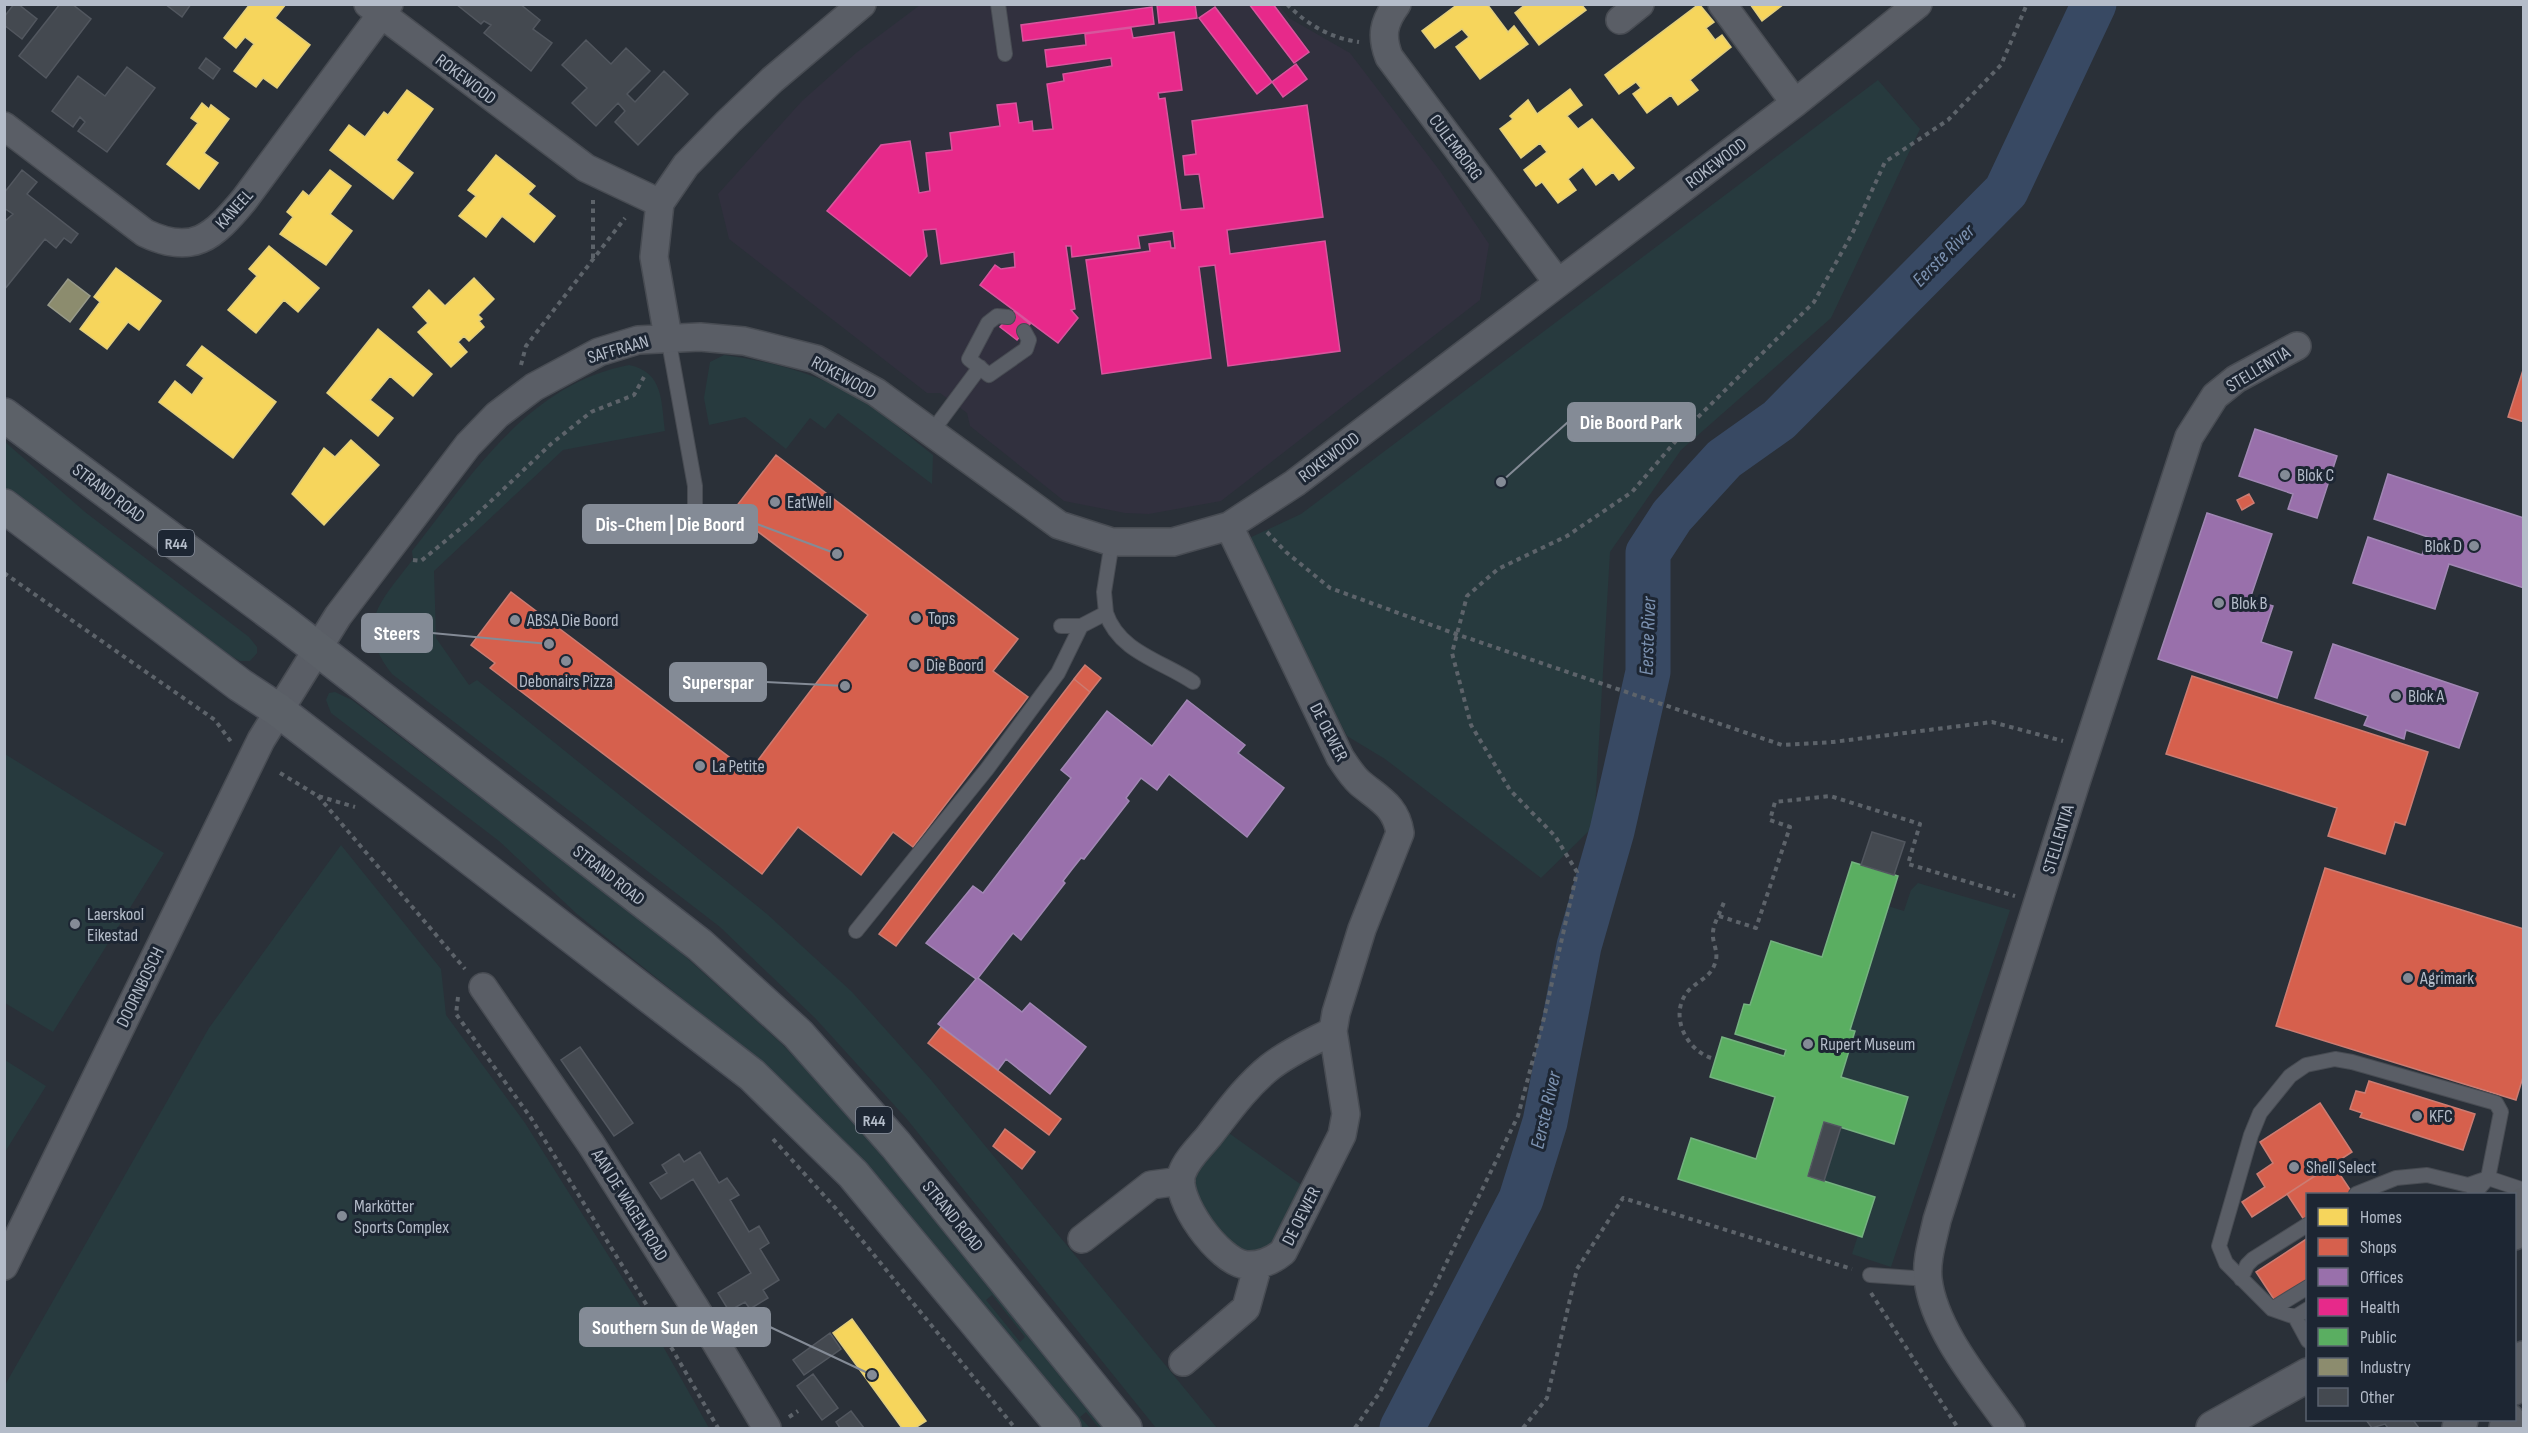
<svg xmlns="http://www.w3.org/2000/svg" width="2528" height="1433" viewBox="0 0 2528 1433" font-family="'Sofia Sans Condensed',sans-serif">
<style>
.medical{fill:#31303e}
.green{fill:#273a3e;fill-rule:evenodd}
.homes{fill:#f6d55c;stroke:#e2ce7d;stroke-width:1.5}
.shops{fill:#d6604d;stroke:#cc7c72;stroke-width:1.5}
.offices{fill:#9970ab;stroke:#a187b4;stroke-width:1.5}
.health{fill:#e7298a;stroke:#d8559d;stroke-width:1.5}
.public{fill:#5aae61;stroke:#75b280;stroke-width:1.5}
.industry{fill:#8c8c6e;stroke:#989a89;stroke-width:1.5}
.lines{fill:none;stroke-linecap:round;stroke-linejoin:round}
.river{stroke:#384963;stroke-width:45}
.building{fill:#444950;stroke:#52575f;stroke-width:1.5}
.service-casing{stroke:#484c53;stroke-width:16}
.minor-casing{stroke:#484c53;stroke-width:30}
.tertiary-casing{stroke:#484c53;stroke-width:36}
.secondary-casing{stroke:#484c53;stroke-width:36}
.primary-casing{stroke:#484c55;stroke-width:36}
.path{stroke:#5d636a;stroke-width:4;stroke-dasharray:4.5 4.5;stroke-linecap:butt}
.service{stroke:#5a5e66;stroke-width:14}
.minor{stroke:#5a5e66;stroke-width:27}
.tertiary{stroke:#5a5e66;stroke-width:33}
.secondary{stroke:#595d64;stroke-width:33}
.primary{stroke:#5c6168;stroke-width:33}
.poi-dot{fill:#848b96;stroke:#1d2633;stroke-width:2}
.labels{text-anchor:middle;stroke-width:6;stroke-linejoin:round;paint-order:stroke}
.shield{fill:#1d2633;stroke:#878f9c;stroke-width:1.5}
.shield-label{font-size:16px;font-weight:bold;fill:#b4bcc9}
.street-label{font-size:18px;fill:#b4bcc9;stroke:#1d2633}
.poi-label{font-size:18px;fill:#b4bcc9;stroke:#1d2633;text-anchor:start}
.water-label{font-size:20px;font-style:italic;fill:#7c92b1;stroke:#1d2633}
.leader{fill:none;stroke:#848b96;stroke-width:2}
.callout-dot{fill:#848b96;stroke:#1d2633;stroke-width:2}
.callout{fill:#848b96;stroke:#848b96;stroke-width:2}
.callout-label{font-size:20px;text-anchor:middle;font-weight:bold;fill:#fff}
</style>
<rect width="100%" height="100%" fill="#2a3038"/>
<path class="medical" d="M920,5H1279L1289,18L1350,53L1440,171L1489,244L1480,300L1221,501L1149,514L1125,513L1064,501L970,426L967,413L940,393H927L729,239L718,194L802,101L856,53Z"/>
<path class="green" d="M1878,80L1920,129L1831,318L1681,450L1610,552L1594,826L1541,878L1385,759L1347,736L1245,540L1301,514Z
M724,355C775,362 824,375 867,404C890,419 911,438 933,455L932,484L838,413L825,429L810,418L786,449L745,417L709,425L704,398L710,362Z
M629,365C664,372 661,402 665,431L563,450L434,571L436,638L469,685L477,680L767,914L852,992L931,1080L1217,1428H1156L906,1118L815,1018L720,927L392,674C353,624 381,602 413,559L412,551C471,476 528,384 629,365Z
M4,441L85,512L249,637L257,647V653L250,661H240L209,644L5,489Z
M335,692L352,700L666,939L782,1044L858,1124L1105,1428H1099L1086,1412L1080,1417L1090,1428H1083L868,1166L745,1049L577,914L499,841L331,713L326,700L329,693ZM992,1295L1025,1337L1020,1342L986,1300Z
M5,754L164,853L53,1032L5,1003Z
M341,845L441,969L446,1015L525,1123L642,1309L709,1428H5V1385L209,1028Z
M1918,883L2010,910L1891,1267L1852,1254L1858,1235L1862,1236L1875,1197L1824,1181L1841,1127L1894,1144L1908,1097L1841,1077L1850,1030L1888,906L1904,911L1911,890Z
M5,1060L46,1086L5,1152Z
M1226,1131L1303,1186L1274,1239L1263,1251L1238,1252L1189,1194L1188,1182Z"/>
<path class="homes" d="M250,4H286L275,18L310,45L277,88L263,78L256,87L234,71L254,44L245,37L236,48L224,38Z
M1458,4H1487L1508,32L1514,26L1528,44L1480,79L1456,47L1469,37L1462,29L1435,48L1422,31Z
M1526,4H1581L1586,10L1539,45L1515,13Z
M1699,4L1714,22L1706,28L1715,40L1722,35L1731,47L1690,80L1698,90L1678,105L1671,95L1647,113L1633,94L1641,88L1636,82L1619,94L1605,75Z
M1750,4H1784L1762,21Z
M1570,89L1582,105L1567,116L1578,129L1592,119L1634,168L1619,180L1613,172L1596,185L1583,167L1568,179L1576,190L1558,203L1542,182L1536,186L1524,170L1547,152L1540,143L1521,158L1500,129L1513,119L1510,116L1528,100L1537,114Z
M407,90L433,109L396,160L413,173L393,199L330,150L349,125L365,137L384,112L388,115Z
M202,103L209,109L211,105L229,119L204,153L218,163L199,189L167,164L198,123L191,118Z
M496,155L535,186L528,194L555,216L534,242L502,216L486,237L459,216L476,196L468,190Z
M330,170L351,186L330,214L352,231L326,265L280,234L293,217L287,212L303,191L309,196Z
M269,246L319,288L298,312L284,300L256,333L228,310L257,276L249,269Z
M116,268L161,301L139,330L128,322L107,349L80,329L100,302L94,297Z
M474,278L494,299L478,315L482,319L479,321L484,327L469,341L464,336L458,342L467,352L451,367L418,332L428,323L413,307L429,290L445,306Z
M378,329L432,374L413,396L390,376L370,400L393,418L378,436L327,393Z
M202,346L276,402L233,458L159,402L175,381L192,395L204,378L187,365Z
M351,440L379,465L324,525L292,494L324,448L335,457Z
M852,1319L926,1421L915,1428H902L833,1333Z"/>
<path class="shops" d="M2524,367V422L2508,417Z
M776,455L1018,639L993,671L1028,697L913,847L893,832L861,875L798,827L762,874L490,668L495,663L471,645L511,592L749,772L868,615L732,512Z
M2249,494L2254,503L2242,510L2237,500Z
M1085,665L1101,678L1090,692L1074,679Z
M2192,676L2428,752L2405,825L2395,822L2385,854L2328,836L2337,808L2166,754Z
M1074,679L1090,692L896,946L879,934Z
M2325,868L2524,929V1074L2516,1100L2276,1026Z
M941,1027L1061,1119L1049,1135L928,1043Z
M2369,1081L2475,1114L2463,1150L2360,1117L2362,1113L2350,1109L2356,1091L2365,1093Z
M2320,1103L2352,1152L2252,1217L2242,1202L2265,1187L2257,1174L2273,1163L2260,1142Z
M1005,1129L1035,1152L1022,1169L993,1146Z
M2333,1164L2353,1194H2308V1226L2287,1194Z
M2308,1238V1280L2275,1301L2256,1272Z"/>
<path class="offices" d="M2255,429L2337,456L2317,518L2288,509L2293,494L2239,476Z
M2388,474L2524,518V588L2449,564L2435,609L2353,583L2368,537L2422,555L2428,537L2374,519Z
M2207,513L2272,534L2250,599L2273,606L2261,642L2292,652L2277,698L2158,659Z
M2333,644L2478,693L2459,748L2406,730L2404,739L2364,725L2368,716L2315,698Z
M1187,700L1245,745L1238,753L1284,788L1247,837L1169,774L1157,790L1141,778L1126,798L1129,801L1084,859L1081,858L1073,868L1063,881L1065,883L1021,940L1013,933L978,978L1022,1012L1030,1003L1086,1047L1050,1094L1006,1059L998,1070L938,1024L976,979L926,943L973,886L983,893L1071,778L1061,770L1107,711L1152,746Z"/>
<path class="health" d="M1195,4L1197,18L1159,23L1157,5Z
M1249,4H1273L1309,52L1294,63Z
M1152,7L1154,24L1023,41L1021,25Z
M1215,7L1272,82L1257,94L1199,18Z
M1131,28L1133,38L1174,32L1182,90L1158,93L1159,99L1165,98L1181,210L1204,208L1199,174L1185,175L1183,156L1196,154L1192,121L1307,105L1323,217L1227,230L1230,254L1325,241L1340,351L1228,366L1215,265L1199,267L1211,358L1102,374L1086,260L1150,251L1149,244L1170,241L1171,248H1175L1173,231L1138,236L1140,248L1072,257L1071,246H1066L1075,309L1071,310L1078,318L1058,343L980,285L995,265L1001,269L1015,267L1014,252L941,264L936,229L923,230L927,256L910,276L827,211L881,145L910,141L919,193L930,191L926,153L952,150L950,133L1000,126L997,105L1016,103L1019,123L1032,121L1033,131L1053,129L1047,84L1064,81L1063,74L1112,66L1111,58L1047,67L1045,50L1086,45L1085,34Z
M1296,64L1307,79L1283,97L1272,82Z
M1014,311L1030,324L1017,340L1000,327Z"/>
<path class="public" d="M1852,862L1898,876L1850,1030L1855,1031L1841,1077L1908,1097L1894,1144L1824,1122L1808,1176L1875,1197L1862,1237L1678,1179L1691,1138L1756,1159L1775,1097L1710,1077L1722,1037L1784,1056L1786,1050L1735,1034L1744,1004L1750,1005L1771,941L1822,957Z"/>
<path class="industry" d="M68,279L90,296L70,322L48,305Z"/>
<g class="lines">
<path class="river" d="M1402,1428L1521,1199L1545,1122L1579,946L1612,831L1648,672V553L1672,516L1724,459L1779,420L2006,191L2094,4"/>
</g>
<path class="building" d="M14,4H18L37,19L22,39L4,25V17Z
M60,4H72L91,19L46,78L19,56Z
M165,4H191L182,17Z
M456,4H520L540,20L533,29L552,43L531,71L484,33L491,25L484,21L481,24Z
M586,40L611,64L626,48L650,71L627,94L635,102L664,71L688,94L638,145L615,122L625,111L618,103L596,126L572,103L587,88L562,65Z
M206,58L220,69L213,79L199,68Z
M127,67L155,88L107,152L78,131L85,122L80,117L73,127L52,111L78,76L105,96Z
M22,170L37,182L27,194L78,234L71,243L64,238L56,248L45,239L4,290V222L13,214L4,208V193Z
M1872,832L1905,842L1894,875L1861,865Z
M580,1047L633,1123L614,1136L561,1060Z
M1824,1122L1841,1127L1824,1181L1808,1176Z
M700,1152L719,1183L727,1178L739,1195L730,1200L749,1232L759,1226L769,1243L760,1249L779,1280L763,1290L768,1298L750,1309L745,1302L729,1311L718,1293L751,1273L693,1179L661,1199L650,1183L667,1173L662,1165L679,1154L684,1162Z
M830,1333L841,1349L804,1375L793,1360Z
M813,1374L838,1408L822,1420L797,1386Z
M851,1411L864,1428H840L836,1422Z
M2366,1420H2413L2419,1428H2388L2385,1424L2372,1428Z"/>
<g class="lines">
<defs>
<path id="service" d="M998,4L1005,54
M1008,317L997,316L988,323L969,359L989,375L1026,349L1029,340L1024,331
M668,337L695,486V508L688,524
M931,433L980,367
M1106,613C1119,652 1162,661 1193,682
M1061,626H1081L1106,613L1104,592L1112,542
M856,931L987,769L1058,673L1081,626
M2356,1194L2396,1178L2427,1175L2468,1185L2488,1178L2524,1190
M1870,1275L1928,1279
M2241,1279L2247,1265L2253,1259L2307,1225
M2272,1309L2308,1287
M2308,1309L2295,1317L2308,1341
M2295,1317L2272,1309L2226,1263L2219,1246L2251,1135L2260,1113L2290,1076L2306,1065L2335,1059L2352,1062L2496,1103L2501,1112L2488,1178L2474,1194"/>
<path id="minor" d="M368,4L586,168L660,203
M1397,4C1383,23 1381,36 1389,57L1558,283
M1722,4L1795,103
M1620,20L1640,4
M4,126L145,233C193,256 213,237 244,200L389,4
M668,337L654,257L660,203L686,165L728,122L772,80L862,4
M1229,526L1340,757C1346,766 1352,776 1360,783C1379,799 1396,806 1400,833L1362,929L1336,1013L1333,1031L1346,1114L1342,1135L1283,1252C1272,1261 1261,1266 1246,1265C1219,1262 1173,1199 1182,1173C1187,1159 1200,1147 1209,1136C1227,1113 1246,1086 1270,1067C1289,1052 1312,1042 1333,1031
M483,987L591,1144L694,1306L767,1428
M1082,1239L1151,1185L1181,1181
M4,1266L261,740L338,616L468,445L497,415L534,387L599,352L638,340L700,337L744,341L816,359L876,392L1059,525L1112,542H1173L1229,526L1295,483L1795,103L1918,4
M1183,1362L1246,1308L1258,1265
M2011,1428C1982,1386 1934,1331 1928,1279C1926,1259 1933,1239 1937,1220L2076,782L2189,437L2215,396L2236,379L2297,346"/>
<path id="tertiary" d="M2213,1428L2308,1375"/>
<path id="secondary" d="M2514,1233L2524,1204
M2514,1388L2524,1358
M2459,1428L2461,1420
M2506,1428L2508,1420"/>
<path id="primary" d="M4,415L284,623L700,945L798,1034L896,1145L1125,1428
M4,506L240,685L278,710L752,1075L853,1174L1064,1428"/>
</defs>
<use href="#service" class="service-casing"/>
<use href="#minor" class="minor-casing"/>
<use href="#tertiary" class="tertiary-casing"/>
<use href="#secondary" class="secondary-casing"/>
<use href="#primary" class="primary-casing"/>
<path class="path" d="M1287,4C1307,25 1331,38 1359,42
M593,258V200
M521,365L526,346L625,218
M1267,532L1286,552L1330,588L1456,634L1782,745L1833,742L1992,722L2063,741
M413,560L421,561L472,519L551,444L591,412L634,395L644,377
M4,573L215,720L232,743
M280,773L318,796L355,807
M318,796L465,969
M1719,916L1756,928L1790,827L1770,820L1775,802L1830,796L1920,824L1908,864L2015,896
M458,997L456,1014L531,1118L646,1304L718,1428
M1711,1058C1685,1049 1668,1013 1689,990C1699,980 1712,977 1716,960C1718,950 1712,942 1713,933C1713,924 1721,911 1724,902
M773,1139L839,1212L1015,1428
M1871,1293L1958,1428
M789,1417L798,1411
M1355,1428L1380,1392L1434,1288L1518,1116L1544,1018L1577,872L1555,836L1510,790L1471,725L1452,653L1467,596L1498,569L1567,536L1632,492L1687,428L1814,302L1853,232L1885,162L1948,120L2001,65L2027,4
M1523,1428L1547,1398L1577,1269L1623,1198L1852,1269"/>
<use href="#service" class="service"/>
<use href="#minor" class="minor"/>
<use href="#tertiary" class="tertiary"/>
<use href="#secondary" class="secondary"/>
<use href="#primary" class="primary"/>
</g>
<g class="poi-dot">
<circle cx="2285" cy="475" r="6"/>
<circle cx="775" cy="502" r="6"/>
<circle cx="2474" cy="546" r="6"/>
<circle cx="2219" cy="603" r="6"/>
<circle cx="916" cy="618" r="6"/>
<circle cx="515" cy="620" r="6"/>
<circle cx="566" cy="661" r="6"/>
<circle cx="914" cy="665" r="6"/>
<circle cx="2396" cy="696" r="6"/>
<circle cx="700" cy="766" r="6"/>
<circle cx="75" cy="924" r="6"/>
<circle cx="2408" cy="978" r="6"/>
<circle cx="1808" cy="1044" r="6"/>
<circle cx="2417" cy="1116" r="6"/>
<circle cx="2294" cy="1167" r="6"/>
<circle cx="342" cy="1216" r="6"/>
</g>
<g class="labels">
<g class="shield">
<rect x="158" y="530" width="36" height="26" rx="4.5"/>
<rect x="856" y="1107" width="36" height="26" rx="4.5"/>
</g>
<g class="shield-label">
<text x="176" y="549">R44</text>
<text x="874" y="1126">R44</text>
</g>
<g class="street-label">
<text transform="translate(466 79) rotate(37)" y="6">ROKEWOOD</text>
<text transform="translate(1456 147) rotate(53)" y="6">CULEMBORG</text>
<text transform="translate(1716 163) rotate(-37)" y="6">ROKEWOOD</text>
<text transform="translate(234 209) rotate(-48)" y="6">KANEEL</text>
<text transform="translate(618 349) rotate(-16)" y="6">SAFFRAAN</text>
<text transform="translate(2258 369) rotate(-31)" y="6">STELLENTIA</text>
<text transform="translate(844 377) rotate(28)" y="6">ROKEWOOD</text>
<text transform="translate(1329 457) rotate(-37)" y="6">ROKEWOOD</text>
<text transform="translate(109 493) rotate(37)" y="6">STRAND ROAD</text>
<text transform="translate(1329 732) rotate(63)" y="6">DE OEWER</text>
<text transform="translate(2058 839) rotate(-73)" y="6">STELLENTIA</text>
<text transform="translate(609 875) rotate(38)" y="6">STRAND ROAD</text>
<text transform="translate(140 987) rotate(-64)" y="6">DOORNBOSCH</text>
<text transform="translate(630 1205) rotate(58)" y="6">AAN DE WAGEN ROAD</text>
<text transform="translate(953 1216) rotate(51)" y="6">STRAND ROAD</text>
<text transform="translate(1301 1216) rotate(-63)" y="6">DE OEWER</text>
</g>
<g class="poi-label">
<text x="2297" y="481">Blok C</text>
<text x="787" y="508">EatWell</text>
<text x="2462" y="552" text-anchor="end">Blok D</text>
<text x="2231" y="609">Blok B</text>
<text x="928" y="624">Tops</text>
<text x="527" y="626">ABSA Die Boord</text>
<text x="926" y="671">Die Boord</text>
<text x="566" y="687" text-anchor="middle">Debonairs Pizza</text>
<text x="2408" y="702">Blok A</text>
<text x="712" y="772">La Petite</text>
<text x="87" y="920">Laerskool<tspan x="87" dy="21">Eikestad</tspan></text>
<text x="2420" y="984">Agrimark</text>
<text x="1820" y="1050">Rupert Museum</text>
<text x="2429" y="1122">KFC</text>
<text x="2306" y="1173">Shell Select</text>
<text x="354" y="1212">Markötter<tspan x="354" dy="21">Sports Complex</tspan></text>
</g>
<g class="water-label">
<text transform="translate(1943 255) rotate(-45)" y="7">Eerste River</text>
<text transform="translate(1647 636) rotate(-88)" y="7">Eerste River</text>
<text transform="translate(1545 1110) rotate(-77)" y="7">Eerste River</text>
</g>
</g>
<path class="leader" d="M1501 482L1568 422M837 554L757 524M549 644L432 633M845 686L766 682M872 1375L770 1327"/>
<g class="callout-dot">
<circle cx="1501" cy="482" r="6"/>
<circle cx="837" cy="554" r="6"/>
<circle cx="549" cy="644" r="6"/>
<circle cx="845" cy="686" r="6"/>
<circle cx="872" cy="1375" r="6"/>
</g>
<g class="callout">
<rect x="1568" y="403" width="127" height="38" rx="6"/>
<rect x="583" y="505" width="174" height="38" rx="6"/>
<rect x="362" y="614" width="70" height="38" rx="6"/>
<rect x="670" y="663" width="96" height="38" rx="6"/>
<rect x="580" y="1308" width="190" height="38" rx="6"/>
</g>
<g class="callout-label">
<text x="1631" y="429">Die Boord Park</text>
<text x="670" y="531">Dis-Chem | Die Boord</text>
<text x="397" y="640">Steers</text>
<text x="718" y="689">Superspar</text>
<text x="675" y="1334">Southern Sun de Wagen</text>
</g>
<rect width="2528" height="1433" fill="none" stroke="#b4bcc9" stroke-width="12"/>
<rect x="2306" y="1193" width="210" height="228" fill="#1d2633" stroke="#59626f" stroke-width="1.5"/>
<rect x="2318" y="1208" width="30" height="18" fill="#f6d55c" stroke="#59626f" stroke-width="1.5"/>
<text x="2360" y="1223" font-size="18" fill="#b4bcc9">Homes</text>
<rect x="2318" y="1238" width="30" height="18" fill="#d6604d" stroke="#59626f" stroke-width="1.5"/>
<text x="2360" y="1253" font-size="18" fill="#b4bcc9">Shops</text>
<rect x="2318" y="1268" width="30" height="18" fill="#9970ab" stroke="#59626f" stroke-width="1.5"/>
<text x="2360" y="1283" font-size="18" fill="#b4bcc9">Offices</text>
<rect x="2318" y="1298" width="30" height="18" fill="#e7298a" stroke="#59626f" stroke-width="1.5"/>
<text x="2360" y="1313" font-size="18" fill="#b4bcc9">Health</text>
<rect x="2318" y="1328" width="30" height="18" fill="#5aae61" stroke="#59626f" stroke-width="1.5"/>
<text x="2360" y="1343" font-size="18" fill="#b4bcc9">Public</text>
<rect x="2318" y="1358" width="30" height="18" fill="#8c8c6e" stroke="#59626f" stroke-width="1.5"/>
<text x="2360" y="1373" font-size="18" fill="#b4bcc9">Industry</text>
<rect x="2318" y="1388" width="30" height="18" fill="#444950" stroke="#59626f" stroke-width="1.5"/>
<text x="2360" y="1403" font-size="18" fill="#b4bcc9">Other</text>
</svg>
